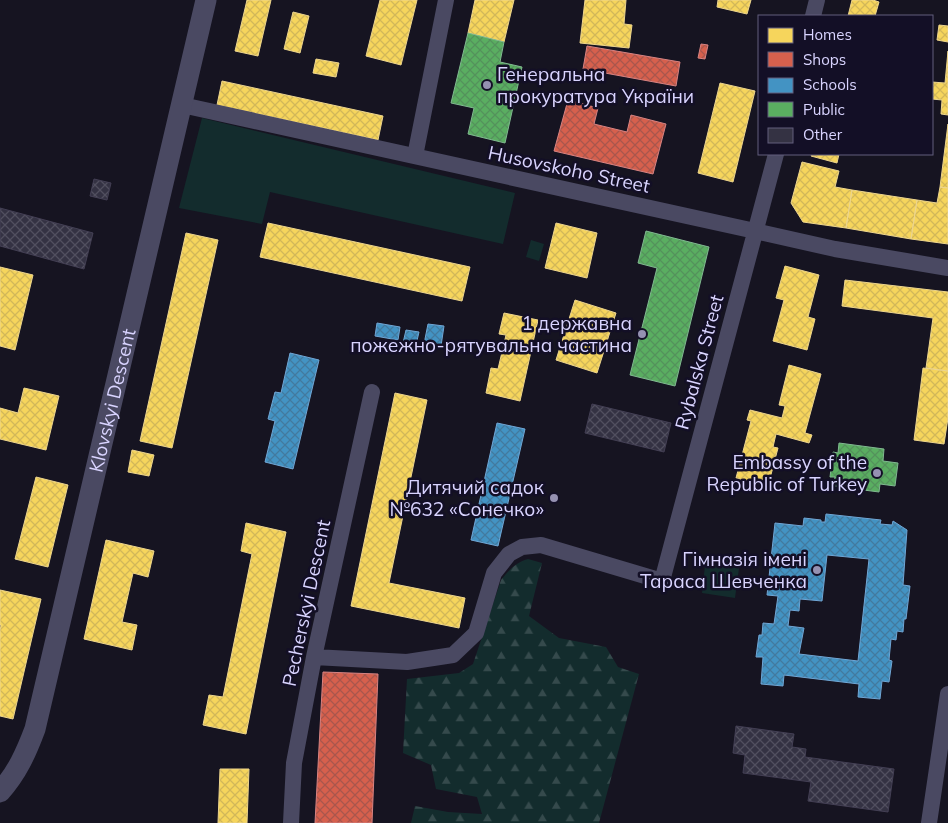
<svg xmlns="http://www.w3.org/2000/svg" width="948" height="823" viewBox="0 0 948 823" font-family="Mulish,sans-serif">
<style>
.forest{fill:url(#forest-firs)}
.green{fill:#132c2d}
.homes{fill:url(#homes-cross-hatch);stroke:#edd58d}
.shops{fill:url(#shops-cross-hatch);stroke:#d78382}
.schools{fill:url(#schools-cross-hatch);stroke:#70a6d5;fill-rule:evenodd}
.public{fill:url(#public-cross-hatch);stroke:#80b990}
.building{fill:url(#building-cross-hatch);stroke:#433f54}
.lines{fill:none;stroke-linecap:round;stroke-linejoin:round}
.minor{stroke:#4a4962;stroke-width:16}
.tertiary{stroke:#4a4962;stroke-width:21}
.poi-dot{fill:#9591b1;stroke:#130f26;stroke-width:2}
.labels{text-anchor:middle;stroke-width:5;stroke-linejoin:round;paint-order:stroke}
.poi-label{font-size:19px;fill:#d9d4ff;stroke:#130f26;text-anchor:end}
.street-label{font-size:19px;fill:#d9d4ff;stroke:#130f26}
</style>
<defs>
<pattern id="forest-firs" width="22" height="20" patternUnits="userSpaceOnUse" patternTransform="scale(1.25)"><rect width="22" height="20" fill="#132c2d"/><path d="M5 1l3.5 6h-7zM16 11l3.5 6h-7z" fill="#354a4c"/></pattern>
<pattern id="homes-cross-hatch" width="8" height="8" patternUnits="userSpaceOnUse" patternTransform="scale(1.25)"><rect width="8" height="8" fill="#f6d55c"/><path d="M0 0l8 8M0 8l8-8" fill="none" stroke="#d2b759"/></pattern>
<pattern id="shops-cross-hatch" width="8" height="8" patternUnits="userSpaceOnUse" patternTransform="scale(1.25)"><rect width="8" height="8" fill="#d6604d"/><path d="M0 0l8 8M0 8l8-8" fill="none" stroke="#a9564d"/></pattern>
<pattern id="schools-cross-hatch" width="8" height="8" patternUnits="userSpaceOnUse" patternTransform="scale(1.25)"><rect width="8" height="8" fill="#4393c3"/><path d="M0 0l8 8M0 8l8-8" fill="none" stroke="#427a9f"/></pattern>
<pattern id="public-cross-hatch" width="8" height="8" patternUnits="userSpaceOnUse" patternTransform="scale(1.25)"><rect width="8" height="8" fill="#5aae61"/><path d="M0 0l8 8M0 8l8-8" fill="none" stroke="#54925c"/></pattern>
<pattern id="building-cross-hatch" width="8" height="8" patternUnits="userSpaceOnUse" patternTransform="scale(1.25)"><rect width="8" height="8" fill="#343243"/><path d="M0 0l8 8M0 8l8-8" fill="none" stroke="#514f5f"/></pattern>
</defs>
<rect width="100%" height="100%" fill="#161421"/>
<path class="forest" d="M528,559L542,563L529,616L559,638L606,647L618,667L639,674L599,823H411L415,806L448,812L482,814L477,797L436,789L431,765L403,753L407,679L459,673L473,664L501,580C509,570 515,563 528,559Z"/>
<path class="green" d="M202,118L515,193L503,244L270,192L262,224L179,208Z
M531,240L544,244L539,261L526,257Z
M706,556L740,561L735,598L702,593Z"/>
<path class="homes" d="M247,0H271L258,56L235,51Z
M380,0H417L401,65L366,56Z
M475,0H514L504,42L468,33Z
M585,0H626L624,24L632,25L629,48L580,43Z
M718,0H751L747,14L717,7Z
M852,0H873L879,2L875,16H848Z
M293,12L309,16L300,53L284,49Z
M939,25L948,26V42L937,40Z
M948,51V115L941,114L942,100L932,99V82L945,83Z
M316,59L339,63L336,77L313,73Z
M222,81L383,116L378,140L217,105Z
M720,83L755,91L733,182L698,173Z
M948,124V188L940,187Z
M812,154H839L837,163L811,156Z
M802,162L839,171L835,187L852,190L846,228L803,222L791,203Z
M940,187L948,188V244L911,239L917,200L937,203Z
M852,190L917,200L911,239L846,228Z
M268,223L470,267L462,301L260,257Z
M556,223L597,233L587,278L545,268Z
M186,233L218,240L172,448L140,441Z
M785,266L819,275L808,317L815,319L807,350L773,341L784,300L776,298Z
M0,267L33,275L15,350L0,346Z
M845,280L948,292V371L926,368L933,318L842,306Z
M575,300L616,313L597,373L556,360Z
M504,313L538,320L520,401L486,393L491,368L498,369L506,335L499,334Z
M789,365L821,374L805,433L812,435L809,443L776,434L773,447L778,448L768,486L736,478L751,421L747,420L750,410L782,418L785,406L779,405Z
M923,368L948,371V418L944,444L914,440Z
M24,388L59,396L46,450L0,439V408L18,413Z
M395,393L427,400L389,583L465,598L459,628L351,606Z
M132,450L154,455L149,476L128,472Z
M36,477L68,485L48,567L15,559Z
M246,523L286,532L246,734L203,725L209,695L223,697L252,554L241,551Z
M106,540L154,551L148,577L133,573L122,622L137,625L132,650L84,639Z
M0,590L41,599L13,719L0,716V631L1,625H0Z
M220,769H249L247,823H218Z"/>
<path class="shops" d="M701,44L708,45L705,59L698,58Z
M587,46L680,62L676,86L583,69Z
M568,100L598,108L594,124L627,132L631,115L666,124L653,174L554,151Z
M323,672L378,674L372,823H315Z"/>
<path class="schools" d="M377,323L400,327L398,340L375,336Z
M428,324L444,326L441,346L424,344Z
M406,330L419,332L416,345L403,343Z
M290,353L319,360L293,469L265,462L275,421L268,419L275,392L281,393Z
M497,423L525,429L498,546L471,540Z
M826,514L881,520L880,524L892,525L893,521L907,530L903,585L910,586L906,619H904L903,632L897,631L896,640L891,639L889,660L892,661L889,682L882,681L880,699L858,697L859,684L784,675L783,686L761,684L763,657H756L759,635H762L763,623L774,624L778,596L767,595L775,523L803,526L804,518L821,520V522H825ZM827,555L869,559L858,661L799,654L804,628L788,626L790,610L799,611L800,599L822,601Z"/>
<path class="public" d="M468,33L504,42L500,62L522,67L505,143L468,134L474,108L451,103Z
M646,231L709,247L675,386L630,375L657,268L638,263Z
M839,443L884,449L883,461L898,463L895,486L880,484L879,492L833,486L835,477H830L833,452L838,453Z"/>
<path class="building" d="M94,179L111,183L107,200L90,196Z
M0,208L93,233L84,269L0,246Z
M592,404L671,423L664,452L585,433Z
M736,726L794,734L792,747L806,749L805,757L894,769L888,812L808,801L811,782L743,773L745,755L733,753Z"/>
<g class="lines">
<path class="minor" d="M813,16L817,0
M182,105L755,231L835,249L948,268
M415,156L446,0
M314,657L407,662L453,655L476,633L494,573L509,554L522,547L541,545L662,581L776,154
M291,823L294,763L314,657L372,392
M929,823L948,694"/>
<path class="tertiary" id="s1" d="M0,792C17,773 26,753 35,729L206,0"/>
</g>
<g class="poi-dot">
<circle cx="487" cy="85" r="5"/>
<circle cx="642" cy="334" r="5"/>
<circle cx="877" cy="473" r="5"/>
<circle cx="554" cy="498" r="5"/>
<circle cx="817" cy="570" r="5"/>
</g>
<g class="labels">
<g class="poi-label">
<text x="497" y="81" text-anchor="start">Генеральна<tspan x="497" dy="22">прокуратура України</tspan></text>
<text x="632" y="330">1 державна<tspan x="632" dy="22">пожежно-рятувальна частина</tspan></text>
<text x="867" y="469">Embassy of the<tspan x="867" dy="22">Republic of Turkey</tspan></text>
<text x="544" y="494">Дитячий садок<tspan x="544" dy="22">№632 «Сонечко»</tspan></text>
<text x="807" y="566">Гімназія імені<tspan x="807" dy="22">Тараса Шевченка</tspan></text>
</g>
<g class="street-label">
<text transform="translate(569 169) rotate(12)" y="7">Husovskoho Street</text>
<text transform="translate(699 362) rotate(-75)" y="7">Rybalska Street</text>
<text dy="7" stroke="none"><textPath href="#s1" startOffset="410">Klovskyi Descent</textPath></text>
<text transform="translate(306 603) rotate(-78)" y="7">Pecherskyi Descent</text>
</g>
</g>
<rect x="758" y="15" width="175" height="140" fill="#130f26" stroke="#625e7d"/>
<rect x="768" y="28" width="25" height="15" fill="#f6d55c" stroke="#625e7d"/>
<text x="803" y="40" font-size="15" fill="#d9d4ff">Homes</text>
<rect x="768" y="52" width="25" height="15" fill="#d6604d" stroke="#625e7d"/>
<text x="803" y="65" font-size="15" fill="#d9d4ff">Shops</text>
<rect x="768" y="78" width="25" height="15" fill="#4393c3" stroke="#625e7d"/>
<text x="803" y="90" font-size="15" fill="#d9d4ff">Schools</text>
<rect x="768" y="102" width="25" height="15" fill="#5aae61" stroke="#625e7d"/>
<text x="803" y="115" font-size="15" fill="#d9d4ff">Public</text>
<rect x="768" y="128" width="25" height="15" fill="#343243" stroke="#625e7d"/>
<text x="803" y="140" font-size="15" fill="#d9d4ff">Other</text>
</svg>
